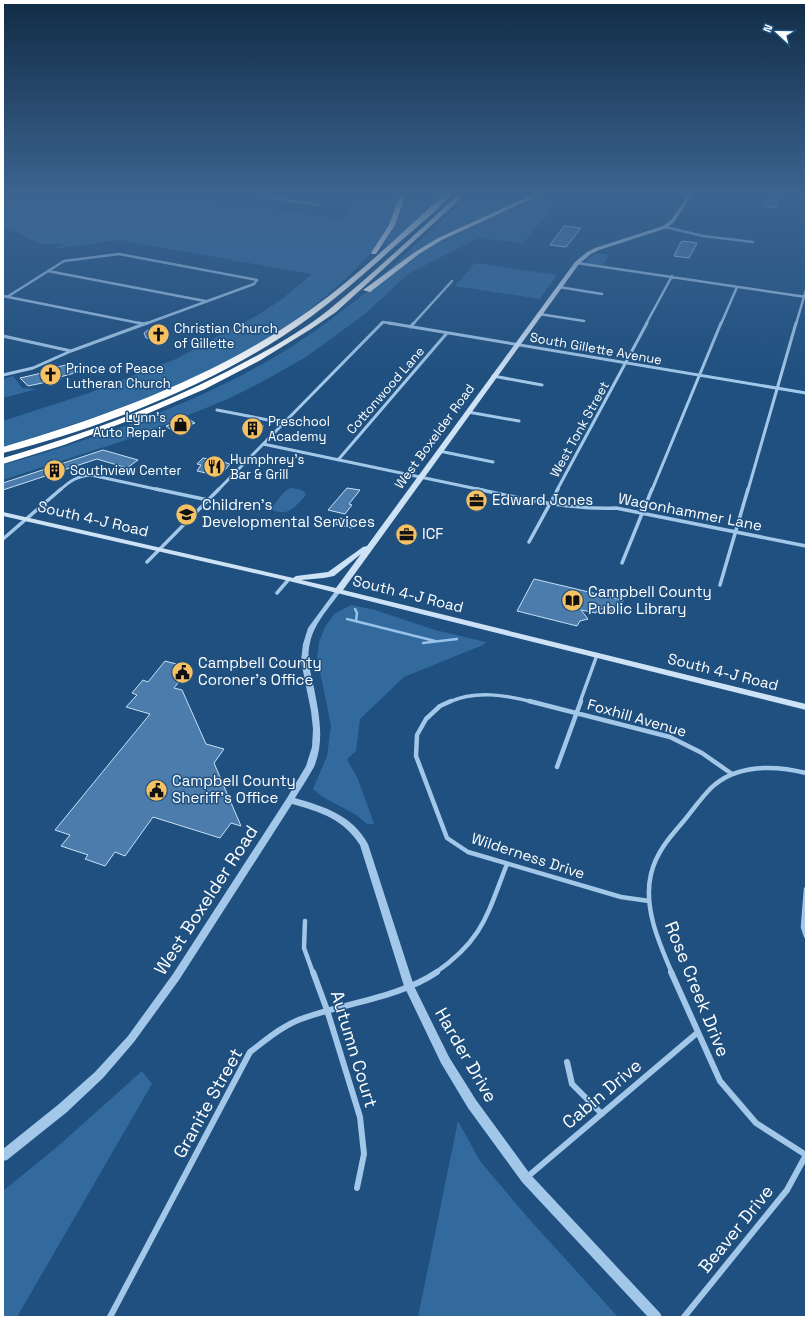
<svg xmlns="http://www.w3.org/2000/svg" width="809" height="1320" viewBox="0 0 809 1320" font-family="'Space Grotesk',sans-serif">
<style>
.green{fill:#326a9d}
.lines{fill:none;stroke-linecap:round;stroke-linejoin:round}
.stream{stroke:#97c3e9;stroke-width:2.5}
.building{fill:#4b7cab;stroke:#c7e0f6}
.minor-far4{stroke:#a3c7e8;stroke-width:2.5}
.minor-far3{stroke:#a3c7e8;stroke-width:3}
.minor-far2{stroke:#a3c7e8;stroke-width:3.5}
.minor-far1{stroke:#a3c7e8;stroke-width:4.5}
.minor{stroke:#a3c7e8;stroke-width:6}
.tertiary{fill:#a3c7e8;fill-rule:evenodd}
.secondary{fill:#cee2f6;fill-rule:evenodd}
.motorway{fill:#fff;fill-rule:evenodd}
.labels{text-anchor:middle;stroke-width:3;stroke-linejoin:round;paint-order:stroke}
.far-poi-label{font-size:13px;fill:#fff;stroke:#1f507f;text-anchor:start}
.far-street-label{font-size:13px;fill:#fff;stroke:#1f507f}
.poi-label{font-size:15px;fill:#fff;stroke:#1f507f;text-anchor:start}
.street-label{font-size:15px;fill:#fff;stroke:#1f507f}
.near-street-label{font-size:18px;fill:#fff;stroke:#1f507f}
</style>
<rect width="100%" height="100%" fill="#1f507f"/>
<path class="green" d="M3,194H164L343,219L353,198L357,194H399C391,234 374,252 345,279C254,367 121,410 3,447V421L86,394L176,359L258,315L282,299L312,274L119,240L53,249L65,244H41L13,231L3,228Z
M405,194H445L388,245L385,244L401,213Z
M469,194H536L440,238L382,276Z
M545,194H564L523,243L479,238L408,274L365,314L306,357L260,383L228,399L132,438L3,480V465C103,436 206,401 294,345C340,316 380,278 426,250C451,235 477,224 503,213C518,207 532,202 545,194Z
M596,253L609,255L602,265L585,263L586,260Z
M475,263L557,275L540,299L455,286Z
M13,376L22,388L37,389L3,398V379Z
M291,488L302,490L306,494L305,496C293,509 288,517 270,509C278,502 282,491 291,488Z
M351,605L375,610L435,630L486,642L483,645L404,677L360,719L356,751L347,759L358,779L374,824H367C350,807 330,805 313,789L327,756L331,726L317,657L319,642L325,627L334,614Z
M142,1071L152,1084L17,1317H3V1191L57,1147Z
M458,1121L480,1161L529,1219L618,1317H418Z"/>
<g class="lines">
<path class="stream" d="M355,609L357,613L356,621
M347,619L435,641
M423,643L457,639"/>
</g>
<path class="building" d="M769,195L780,196L776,208L764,206Z
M564,226L581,228L566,247L550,245Z
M683,241L697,243L689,258L674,256L681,242Z
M156,329L164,330L168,339L160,337L155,340L146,338L144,333L148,330Z
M70,364L78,372L60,377L61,379L28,386L20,378L55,370L53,368Z
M187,418L195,423L173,431L166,426Z
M249,423L264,426L256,433L242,430Z
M103,450L138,460L127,468L97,459L3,490V483Z
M203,458L220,461L230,464L220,476L197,471L201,465L197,464Z
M347,488L360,490L349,504L352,505L345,514L328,510Z
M340,518L357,522L352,528L335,524Z
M534,579L623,600L618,611L615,610L614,612L598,608L596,613L581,610L588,619L580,621L577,626L517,611Z
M165,661L188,667L191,676L182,678L174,688L182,690L206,744L224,749L214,763L241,826L231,823L220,838L153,817L125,856L115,852L105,866L85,859L88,855L61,846L70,835L55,830L150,714L126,707L137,695L132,693L143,680L148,682Z"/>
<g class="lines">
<path class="minor-far4" d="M247,194L318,205
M665,227L703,236L753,242
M577,263L806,297
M48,271L205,301
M559,287L602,294
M3,296L144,324
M7,297L64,261L119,254L257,280L254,284L145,324
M539,314L584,321
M381,324L383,322L395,324
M413,324L452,281
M646,324L672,276
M721,324L737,287
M796,324L806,290"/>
<path class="minor-far3" d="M139,323L144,324
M389,323L806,393
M410,327L414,323
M3,336L71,351
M3,375L33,368L71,351L147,323
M493,376L542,385
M217,410L284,423
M468,412L519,421
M263,444L482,490
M439,451L493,462
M338,460L447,333
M60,490C70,481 77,476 91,475L160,490
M218,490L382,323
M557,490L647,323
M652,490L721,323
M748,490L796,323"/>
<path class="minor-far2" d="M156,489L208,500
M477,489C524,499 568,510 616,508L806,546
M3,539L61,489
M529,542L558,489
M147,562L219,489
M622,563L652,489
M720,585L748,489
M277,593L289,579
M449,702C476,690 505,695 533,702
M580,702L597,655"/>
<path class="minor-far1" d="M451,701L440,706L426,719L417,735L416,756L447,838L468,852L621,897L649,901
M529,701L670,737L702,753L732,774
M557,767L581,701
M806,889L803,927L806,936
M305,921L304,948L313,973
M435,973C483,940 487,915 507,864
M672,973C659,943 643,907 651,874C656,853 669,838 682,823C692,811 701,798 711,788C736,764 775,765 806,773"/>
<path class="minor" d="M313,972L327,1010L360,1117L364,1154L357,1188
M671,972L720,1081L756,1123L806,1155L787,1190L684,1317
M567,1062L572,1084L602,1114
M526,1178L697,1033
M110,1317L250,1052C266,1040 282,1026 301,1019C344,1003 399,998 437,972"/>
<path class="tertiary" d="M338,589L341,591C330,607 314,623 310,643C306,658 311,674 314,688C319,714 325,741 314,767C308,778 301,788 295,798C325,807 352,815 368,844L414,986L449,1057L476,1100L530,1174L660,1313L662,1317H648L522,1182L468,1108L441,1063L404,986L360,845C343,819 321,812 292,804L179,980L134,1042L103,1078L67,1112L7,1160L3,1161V1149L59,1104L95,1072L128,1036L173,974L287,798L306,766L312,747L313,729L311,711L301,661L303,644L308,628L336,590Z"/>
<path class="secondary" d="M689,194H693L674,222L667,228L599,250L591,254L579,264L343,590L806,704V710L289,581L3,516V512L293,578L296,576L328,572L363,547L367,546L575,262L587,252L595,248L663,226L671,220ZM361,554L336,588L301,580L324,578L334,576Z"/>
<path class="motorway" d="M400,194H406L395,225L376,254H372L371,253L389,225Z
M445,194H452C435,213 413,230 394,247C359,279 323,310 283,336C203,388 96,430 3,453V447C111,415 218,376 310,310C358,276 401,233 445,194Z
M459,194H466L336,312L311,329L259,361L205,389L149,413L64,445L3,464V458C85,434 166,404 241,364C272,348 304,330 331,308C375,272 417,232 459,194Z
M534,194H542L442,240L419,254L370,292L363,290L415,252L438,238Z"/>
</g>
<linearGradient id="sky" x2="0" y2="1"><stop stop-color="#112c46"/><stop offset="0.51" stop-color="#3c6490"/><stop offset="1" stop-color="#3c6490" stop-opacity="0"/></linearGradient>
<rect width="809" height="379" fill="url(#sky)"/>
<defs>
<symbol id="church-disc" viewBox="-11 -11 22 22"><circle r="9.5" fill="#f6c163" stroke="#1f507f"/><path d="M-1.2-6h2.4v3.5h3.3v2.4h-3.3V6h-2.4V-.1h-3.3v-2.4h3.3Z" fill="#111"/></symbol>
<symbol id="shop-disc" viewBox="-11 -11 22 22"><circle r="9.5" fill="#f6c163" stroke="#1f507f"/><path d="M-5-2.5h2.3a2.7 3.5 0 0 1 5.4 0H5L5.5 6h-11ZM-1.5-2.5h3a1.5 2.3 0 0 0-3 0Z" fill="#111"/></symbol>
<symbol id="building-disc" viewBox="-11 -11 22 22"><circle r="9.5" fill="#f6c163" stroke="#1f507f"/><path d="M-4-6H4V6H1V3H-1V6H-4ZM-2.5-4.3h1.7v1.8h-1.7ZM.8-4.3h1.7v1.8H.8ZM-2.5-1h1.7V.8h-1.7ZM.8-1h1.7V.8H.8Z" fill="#111"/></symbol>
<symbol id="restaurant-disc" viewBox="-11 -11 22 22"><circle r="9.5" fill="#f6c163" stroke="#1f507f"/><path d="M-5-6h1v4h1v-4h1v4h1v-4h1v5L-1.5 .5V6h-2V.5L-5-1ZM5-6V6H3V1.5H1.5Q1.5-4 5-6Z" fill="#111"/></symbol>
<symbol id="office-disc" viewBox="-11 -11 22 22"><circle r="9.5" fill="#f6c163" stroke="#1f507f"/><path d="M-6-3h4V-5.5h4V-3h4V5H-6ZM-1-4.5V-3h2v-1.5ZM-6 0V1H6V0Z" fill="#111"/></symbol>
<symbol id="school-disc" viewBox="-11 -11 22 22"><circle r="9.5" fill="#f6c163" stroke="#1f507f"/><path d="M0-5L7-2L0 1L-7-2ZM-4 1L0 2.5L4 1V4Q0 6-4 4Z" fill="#111"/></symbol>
<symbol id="library-disc" viewBox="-11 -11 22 22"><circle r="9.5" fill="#f6c163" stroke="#1f507f"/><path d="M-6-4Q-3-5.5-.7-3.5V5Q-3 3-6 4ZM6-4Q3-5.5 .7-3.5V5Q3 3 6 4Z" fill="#111"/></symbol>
<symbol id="civic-disc" viewBox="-11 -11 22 22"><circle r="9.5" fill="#f6c163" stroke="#1f507f"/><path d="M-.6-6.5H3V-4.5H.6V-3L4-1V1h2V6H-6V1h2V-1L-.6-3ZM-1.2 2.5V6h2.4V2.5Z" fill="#111"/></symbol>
</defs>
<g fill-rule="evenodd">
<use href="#church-disc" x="146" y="322" width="25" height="25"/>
<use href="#church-disc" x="38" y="362" width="25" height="25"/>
<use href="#shop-disc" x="168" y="412" width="25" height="25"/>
<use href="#building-disc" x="240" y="416" width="25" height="25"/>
<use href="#restaurant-disc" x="202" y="454" width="25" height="25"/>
<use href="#building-disc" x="42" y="458" width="25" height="25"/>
<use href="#office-disc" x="464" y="488" width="25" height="25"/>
<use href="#school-disc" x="174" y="502" width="25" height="25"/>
<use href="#office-disc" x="394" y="522" width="25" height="25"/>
<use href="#library-disc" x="560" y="588" width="25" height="25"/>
<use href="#civic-disc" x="170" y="660" width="25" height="25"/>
<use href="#civic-disc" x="144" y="778" width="25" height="25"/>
</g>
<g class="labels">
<g class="far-poi-label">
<text x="174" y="333">Christian Church<tspan x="174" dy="15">of Gillette</tspan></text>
<text x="66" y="373">Prince of Peace<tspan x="66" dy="15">Lutheran Church</tspan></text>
<text x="166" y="422" text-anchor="end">Lynn's<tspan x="166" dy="15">Auto Repair</tspan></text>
<text x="268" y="426">Preschool<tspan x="268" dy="15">Academy</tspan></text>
<text x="230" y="464">Humphrey's<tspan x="230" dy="15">Bar &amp; Grill</tspan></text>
<text x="70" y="475">Southview Center</text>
</g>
<g class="far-street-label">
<text transform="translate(596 348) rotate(10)" y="5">South Gillette Avenue</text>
<text transform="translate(385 390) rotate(-49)" y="5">Cottonwood Lane</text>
<text transform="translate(579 429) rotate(-61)" y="5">West Tonk Street</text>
<text transform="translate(434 436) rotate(-54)" y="5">West Boxelder Road</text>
</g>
<g class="poi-label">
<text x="492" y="505">Edward Jones</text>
<text x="202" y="510">Children's<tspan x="202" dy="17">Developmental Services</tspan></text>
<text x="422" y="539">ICF</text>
<text x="588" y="597">Campbell County<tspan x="588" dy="17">Public Library</tspan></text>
<text x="198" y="668">Campbell County<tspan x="198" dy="17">Coroner's Office</tspan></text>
<text x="172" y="786">Campbell County<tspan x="172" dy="17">Sheriff's Office</tspan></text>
</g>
<g class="street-label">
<text transform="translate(690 512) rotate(11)" y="5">Wagonhammer Lane</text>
<text transform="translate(93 519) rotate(13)" y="5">South 4-J Road</text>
<text transform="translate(408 594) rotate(14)" y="5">South 4-J Road</text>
<text transform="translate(723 672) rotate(14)" y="5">South 4-J Road</text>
<text transform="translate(637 718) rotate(16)" y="5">Foxhill Avenue</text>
<text transform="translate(528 856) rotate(18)" y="5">Wilderness Drive</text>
</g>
<g class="near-street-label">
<text transform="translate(206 900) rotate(-57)" y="6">West Boxelder Road</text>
<text transform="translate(697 989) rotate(68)" y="6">Rose Creek Drive</text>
<text transform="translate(354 1049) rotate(73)" y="6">Autumn Court</text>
<text transform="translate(466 1055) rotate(60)" y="6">Harder Drive</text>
<text transform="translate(602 1094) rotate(-40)" y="6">Cabin Drive</text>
<text transform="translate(208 1103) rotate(-61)" y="6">Granite Street</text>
<text transform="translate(736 1229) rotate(-51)" y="6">Beaver Drive</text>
</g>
</g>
<rect width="809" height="1320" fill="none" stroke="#ffffff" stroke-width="8"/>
<g transform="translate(777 32) rotate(292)" stroke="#1f507f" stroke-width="3" paint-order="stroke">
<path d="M0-3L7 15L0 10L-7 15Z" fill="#ffffff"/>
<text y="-6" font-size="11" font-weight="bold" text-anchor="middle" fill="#ffffff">N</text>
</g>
</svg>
